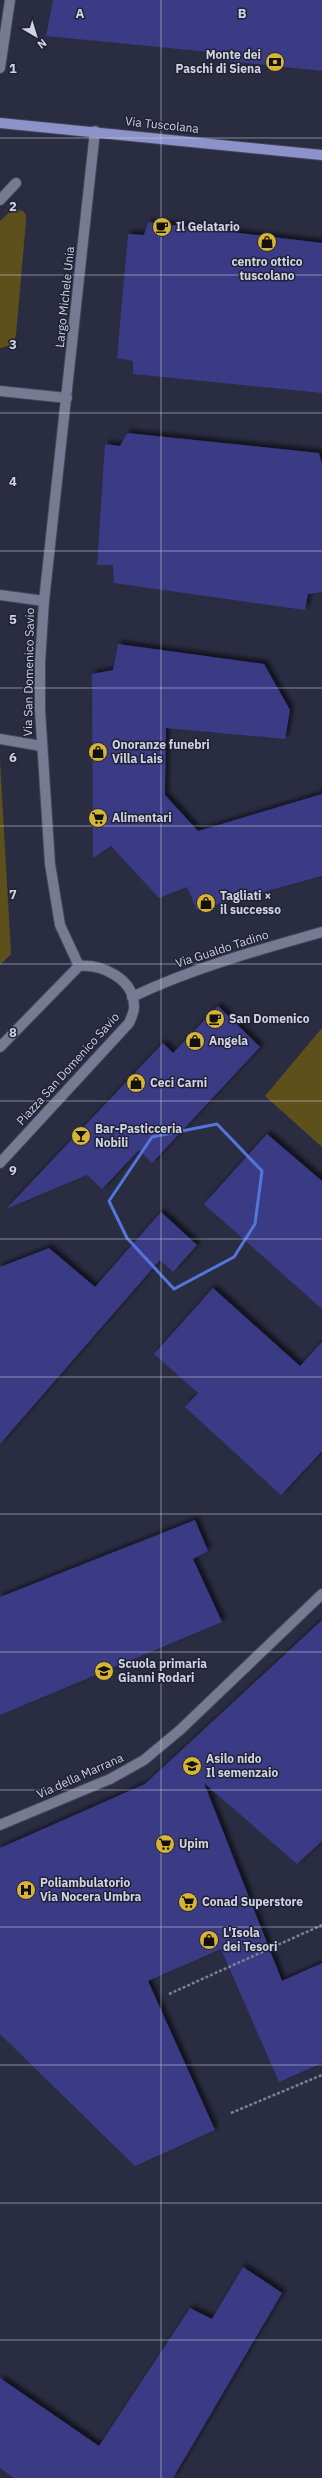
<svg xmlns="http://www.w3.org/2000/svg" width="322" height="2478" viewBox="0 0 322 2478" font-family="'IBM Plex Sans',sans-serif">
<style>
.green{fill:#5e501b}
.building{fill:#3a3a85;filter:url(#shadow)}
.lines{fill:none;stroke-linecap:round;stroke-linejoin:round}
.minor-casing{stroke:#444657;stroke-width:12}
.major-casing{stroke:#444657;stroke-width:12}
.path{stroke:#7e8092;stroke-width:2.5;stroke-dasharray:3 2;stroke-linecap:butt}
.minor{stroke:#767a93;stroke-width:10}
.major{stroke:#8c93ca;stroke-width:10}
.marked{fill:none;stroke:#5376db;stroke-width:3;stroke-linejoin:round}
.grid{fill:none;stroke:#d1d3e1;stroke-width:1;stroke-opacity:0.55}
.labels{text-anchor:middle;stroke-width:3;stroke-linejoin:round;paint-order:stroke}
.poi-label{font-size:12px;font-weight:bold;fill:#d1d3e1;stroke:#202237;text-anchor:start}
.street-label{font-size:12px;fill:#d1d3e1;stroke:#202237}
.grid-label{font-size:13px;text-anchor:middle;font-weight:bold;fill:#d1d3e1;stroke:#202237;stroke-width:3;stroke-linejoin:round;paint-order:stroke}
</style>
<defs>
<filter id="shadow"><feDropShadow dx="3.5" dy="-3.5" stdDeviation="2" flood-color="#0009"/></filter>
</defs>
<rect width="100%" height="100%" fill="#2a2c41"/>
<path class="green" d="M13,209L23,211L26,215V221L16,335C13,344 9,346 0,348V221Z
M0,760L11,954L0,965Z
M322,1028V1147L265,1096Z"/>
<path class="building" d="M53,0H322V71L219,60L220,53L46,36Z
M148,222L322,243V393L133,374V361L117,358L128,234L144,235Z
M127,433L319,453L322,464V592L308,594L305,610L114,583L113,565H97L105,444L120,446Z
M118,644L264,664L290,710L285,739L166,728L165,795L198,831L322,794V876L197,910L187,887L159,898L111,846L93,858L92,674L113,670Z
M218,1006L260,1047L152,1163L139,1150L102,1189L87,1175L6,1209L163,1043L173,1053Z
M267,1134L322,1181V1309L204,1204Z
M161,1212L197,1245L173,1272L160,1260L0,1444V1267L49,1248L95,1287Z
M213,1288L300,1366L322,1342V1451L281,1495L185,1407L198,1393L154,1354Z
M195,1520L208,1551L193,1559L222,1622L0,1715V1597Z
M322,1620V1841L297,1864L204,1783L282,1981L322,1963V2063L279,2082L221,1949L148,1981L215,2130L135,2166L0,2034V1848L145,1784Z
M243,2267L282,2293L173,2478H14L0,2468V2378L99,2446L190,2308L212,2319Z"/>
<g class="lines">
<defs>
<path id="minor" d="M0,68L10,0
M0,200L16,183
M0,391L67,398
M0,595L44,601
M0,739L41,746
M79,966L60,925L50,864L40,710V662L44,601L95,131
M132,997C193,968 258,950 322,932
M0,1047L79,966C101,964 133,978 134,1005C135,1011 131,1018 129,1023L0,1163
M0,1825L110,1779L144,1760L180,1730L322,1594"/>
<path id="major" d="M0,123L322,155"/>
</defs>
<use href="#minor" class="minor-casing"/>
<use href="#major" class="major-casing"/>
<path class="path" d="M169,1994L322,1925
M231,2113L322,2075"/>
<use href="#minor" class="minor"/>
<use href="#major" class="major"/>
</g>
<path class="marked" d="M217,1124L262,1171L255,1224L234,1257L174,1289L127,1238L109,1201L152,1137Z"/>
<path class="grid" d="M161,0V2478M0,138H322M0,275H322M0,413H322M0,551H322M0,688H322M0,826H322M0,964H322M0,1101H322M0,1239H322M0,1377H322M0,1514H322M0,1652H322M0,1790H322M0,1927H322M0,2065H322M0,2203H322M0,2340H322"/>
<defs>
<symbol id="bank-disc" viewBox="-11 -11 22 22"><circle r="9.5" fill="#d6b534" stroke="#202237"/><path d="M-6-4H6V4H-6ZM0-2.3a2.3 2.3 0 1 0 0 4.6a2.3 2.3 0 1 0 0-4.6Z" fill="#111"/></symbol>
<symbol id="cafe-disc" viewBox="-11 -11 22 22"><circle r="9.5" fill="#d6b534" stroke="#202237"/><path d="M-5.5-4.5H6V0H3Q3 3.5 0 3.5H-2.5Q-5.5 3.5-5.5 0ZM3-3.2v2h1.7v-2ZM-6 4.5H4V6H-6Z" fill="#111"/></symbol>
<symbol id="shop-disc" viewBox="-11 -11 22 22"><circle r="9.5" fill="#d6b534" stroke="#202237"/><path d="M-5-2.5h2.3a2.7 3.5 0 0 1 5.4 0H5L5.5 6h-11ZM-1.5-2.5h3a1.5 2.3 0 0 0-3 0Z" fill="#111"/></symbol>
<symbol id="supermarket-disc" viewBox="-11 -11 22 22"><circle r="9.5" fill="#d6b534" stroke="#202237"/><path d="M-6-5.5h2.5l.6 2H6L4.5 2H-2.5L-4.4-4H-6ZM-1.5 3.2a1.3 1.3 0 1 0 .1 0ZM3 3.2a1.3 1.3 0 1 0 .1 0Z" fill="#111"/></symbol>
<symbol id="bar-disc" viewBox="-11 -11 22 22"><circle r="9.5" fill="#d6b534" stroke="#202237"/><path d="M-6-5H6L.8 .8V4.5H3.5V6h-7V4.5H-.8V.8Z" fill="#111"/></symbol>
<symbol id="school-disc" viewBox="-11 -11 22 22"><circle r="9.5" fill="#d6b534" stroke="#202237"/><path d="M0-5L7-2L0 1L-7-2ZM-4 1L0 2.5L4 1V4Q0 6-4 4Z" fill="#111"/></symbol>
<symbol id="hospital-disc" viewBox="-11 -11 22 22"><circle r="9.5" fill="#d6b534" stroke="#202237"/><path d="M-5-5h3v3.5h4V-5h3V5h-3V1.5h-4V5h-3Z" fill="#111"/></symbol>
</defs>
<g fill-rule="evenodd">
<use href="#bank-disc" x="264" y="51" width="22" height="22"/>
<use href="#cafe-disc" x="151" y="216" width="22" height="22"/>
<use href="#shop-disc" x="256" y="231" width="22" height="22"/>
<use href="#shop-disc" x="87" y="741" width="22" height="22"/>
<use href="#supermarket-disc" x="87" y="807" width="22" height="22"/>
<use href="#shop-disc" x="195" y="892" width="22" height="22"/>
<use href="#cafe-disc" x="204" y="1008" width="22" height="22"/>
<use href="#shop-disc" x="184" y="1030" width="22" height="22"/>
<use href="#shop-disc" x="125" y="1072" width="22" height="22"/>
<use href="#bar-disc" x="70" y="1125" width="22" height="22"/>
<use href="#school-disc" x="93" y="1660" width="22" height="22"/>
<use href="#school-disc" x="181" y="1755" width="22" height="22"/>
<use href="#supermarket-disc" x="154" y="1833" width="22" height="22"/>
<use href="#hospital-disc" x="15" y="1879" width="22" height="22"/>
<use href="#supermarket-disc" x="177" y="1891" width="22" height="22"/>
<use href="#shop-disc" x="198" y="1929" width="22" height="22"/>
</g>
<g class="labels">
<g class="poi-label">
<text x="261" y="59" text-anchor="end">Monte dei<tspan x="261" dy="14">Paschi di Siena</tspan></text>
<text x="176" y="231">Il Gelatario</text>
<text x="267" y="266" text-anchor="middle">centro ottico<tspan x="267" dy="14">tuscolano</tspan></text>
<text x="112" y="749">Onoranze funebri<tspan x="112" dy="14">Villa Lais</tspan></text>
<text x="112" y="822">Alimentari</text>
<text x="220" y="900">Tagliati ×<tspan x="220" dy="14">il successo</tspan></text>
<text x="229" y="1023">San Domenico</text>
<text x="209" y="1045">Angela</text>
<text x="150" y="1087">Ceci Carni</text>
<text x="95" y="1133">Bar-Pasticceria<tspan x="95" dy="14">Nobili</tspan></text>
<text x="118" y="1668">Scuola primaria<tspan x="118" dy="14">Gianni Rodari</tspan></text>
<text x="206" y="1763">Asilo nido<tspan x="206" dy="14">Il semenzaio</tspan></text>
<text x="179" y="1848">Upim</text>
<text x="40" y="1887">Poliambulatorio<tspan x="40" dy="14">Via Nocera Umbra</tspan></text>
<text x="202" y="1906">Conad Superstore</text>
<text x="223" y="1937">L'Isola<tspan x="223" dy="14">dei Tesori</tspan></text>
</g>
<g class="street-label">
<text transform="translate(162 125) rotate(6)" y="4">Via Tuscolana</text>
<text transform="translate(65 297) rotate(-84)" y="4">Largo Michele Unia</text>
<text transform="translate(29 672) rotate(-89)" y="4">Via San Domenico Savio</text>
<text transform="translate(222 949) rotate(-18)" y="4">Via Gualdo Tadino</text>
<text transform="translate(68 1069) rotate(-48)" y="4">Piazza San Domenico Savio</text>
<text transform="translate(80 1776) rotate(-24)" y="4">Via della Marrana</text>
</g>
</g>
<g class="grid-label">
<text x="80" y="18">A</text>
<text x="242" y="18">B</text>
<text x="13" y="73">1</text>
<text x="13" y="211">2</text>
<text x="13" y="349">3</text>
<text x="13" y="486">4</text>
<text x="13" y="624">5</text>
<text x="13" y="762">6</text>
<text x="13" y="899">7</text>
<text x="13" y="1037">8</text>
<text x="13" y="1175">9</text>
</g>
<g transform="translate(36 36) rotate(142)" stroke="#202237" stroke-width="3" paint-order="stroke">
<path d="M0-3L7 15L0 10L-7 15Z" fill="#d1d3e1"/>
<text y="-6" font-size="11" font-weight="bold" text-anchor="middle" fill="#d1d3e1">N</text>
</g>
</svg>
